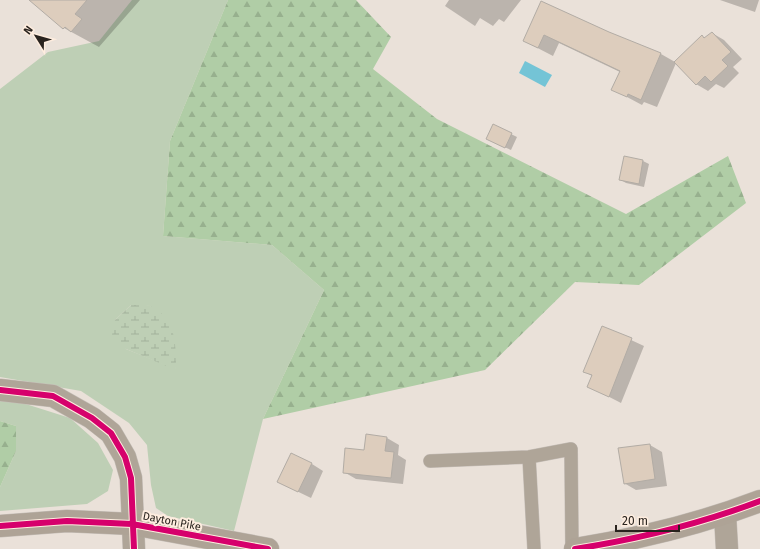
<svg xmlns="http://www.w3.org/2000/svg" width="760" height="549" viewBox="0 0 760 549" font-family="'Fira Sans',sans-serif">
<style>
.grass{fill:#becfb5;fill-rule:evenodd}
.forest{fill:url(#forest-firs)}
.wetland{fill:url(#wetland-marsh)}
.water{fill:#74c4d6}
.shadow{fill:#0003}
.building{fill:#ddcdbd;stroke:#b2aca5}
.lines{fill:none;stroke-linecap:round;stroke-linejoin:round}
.lane-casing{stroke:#c6bfb9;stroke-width:14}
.street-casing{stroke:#c6bfb9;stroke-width:23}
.secondary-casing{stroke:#c6bfb9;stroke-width:23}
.lane{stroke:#afa598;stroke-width:13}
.street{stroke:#afa598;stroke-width:22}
.secondary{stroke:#aea396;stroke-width:22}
.cycleway-casing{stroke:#feeddf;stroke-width:8}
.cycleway{stroke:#d6006c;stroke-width:6}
.labels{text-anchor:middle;stroke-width:4;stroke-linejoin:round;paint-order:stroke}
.street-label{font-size:11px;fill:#29231e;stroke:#feeddf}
</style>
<defs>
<pattern id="forest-firs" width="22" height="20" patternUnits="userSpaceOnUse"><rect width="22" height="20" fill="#b0cda6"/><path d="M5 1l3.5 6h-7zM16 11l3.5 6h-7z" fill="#97b08e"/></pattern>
<pattern id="wetland-marsh" width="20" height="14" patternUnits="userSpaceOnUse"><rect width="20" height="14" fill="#becfb5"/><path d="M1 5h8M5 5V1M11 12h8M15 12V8" fill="none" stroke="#a3b19b"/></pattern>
</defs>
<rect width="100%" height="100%" fill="#eae1d9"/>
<path class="grass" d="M132,0H228L170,141L163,236L272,245L324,290L263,419L234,531L168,516L156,508L151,485L147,445L129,423L81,391L0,377V89L48,52L99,41ZM131,305L150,306L176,369L126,349L115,320Z
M0,398L10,399L70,418L98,443L113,470L108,491L87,504L0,511V487L16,451V426L0,421Z"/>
<path class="forest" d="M228,0H356L391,37L373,69L437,119L626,214L728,156L746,203L639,285L575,282L485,370L263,419L324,290L272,245L163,236L170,141Z
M0,421L16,426V451L0,487Z"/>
<path class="wetland" d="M131,305C137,305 145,304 150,306C177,318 176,346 176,370L126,349L111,340L115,320Z"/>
<path class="water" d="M525,61L552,75L545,87L519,73Z"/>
<path class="shadow" d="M30,0H140L99,47L64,28Z
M449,0H521L504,22L499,19L493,26L480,18L475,26L445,6Z
M720,0H759L755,12Z
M542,2L609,33L661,54L675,62L702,36L706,39L712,33L724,40L742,59L733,67L739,73L724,88L716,84L708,91L696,84L676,63L657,107L644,102L642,105L612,89L620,72L559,43L553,56L524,41Z
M511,134L517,137L511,150L493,142Z
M643,161L649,164L644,187L626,183L621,180Z
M603,327L644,346L621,403L588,386L592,376L585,372Z
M387,438L399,445L398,455L406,460L403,484L356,479L344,472L365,451Z
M650,445L662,452L667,486L636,490L624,483Z
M312,464L323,471L311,498L278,482Z"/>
<path class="building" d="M29,0H87L75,14L82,19L71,32L65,27L63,29Z
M541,1L609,32L661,53L641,100L628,94L627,97L611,90L620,71L597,60L544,35L538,48L523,41Z
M712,32L731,52L722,60L728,66L711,82L705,76L696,85L674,62L702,35L704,38Z
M493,124L512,133L505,148L486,139Z
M624,156L643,160L639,184L619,180Z
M602,326L632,338L609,397L587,387L592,375L583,372Z
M366,434L387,437L385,451L394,452L391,478L343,473L345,448L364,450Z
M650,444L655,479L624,484L618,448Z
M291,453L312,463L298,492L277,482Z"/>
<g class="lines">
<defs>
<path id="lane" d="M529,457L534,549
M430,461L529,457L571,449L572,549"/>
<path id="street" d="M0,390L53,396L92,418L111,433L125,457L131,478L134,549
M725,514L727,549"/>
<path id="secondary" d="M0,526L67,521L132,524L268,549
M575,549C638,539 700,524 760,501"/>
</defs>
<use href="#lane" class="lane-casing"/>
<use href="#street" class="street-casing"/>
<use href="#secondary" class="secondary-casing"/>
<use href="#lane" class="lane"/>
<use href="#street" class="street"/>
<use href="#secondary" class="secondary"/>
<defs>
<path id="cycleway" d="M0,390L53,396L92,418L111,433L125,457L131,478L134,549
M0,526L67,521L132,524L268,549
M575,549C638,539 700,524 760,501"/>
</defs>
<use href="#cycleway" class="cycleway-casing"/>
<use href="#cycleway" class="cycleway"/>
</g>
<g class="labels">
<g class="street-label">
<text transform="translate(172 521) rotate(11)" y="4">Dayton Pike</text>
</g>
</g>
<g transform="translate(36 36) rotate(307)" stroke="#feeddf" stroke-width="3" paint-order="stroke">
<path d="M0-3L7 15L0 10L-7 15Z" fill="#29231e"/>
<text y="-6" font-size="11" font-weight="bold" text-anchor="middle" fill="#29231e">N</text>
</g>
<path d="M616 525v6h63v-6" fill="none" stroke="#29231e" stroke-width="2"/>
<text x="622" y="525" font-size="12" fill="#29231e" stroke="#feeddf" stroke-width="3" paint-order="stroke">20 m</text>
</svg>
